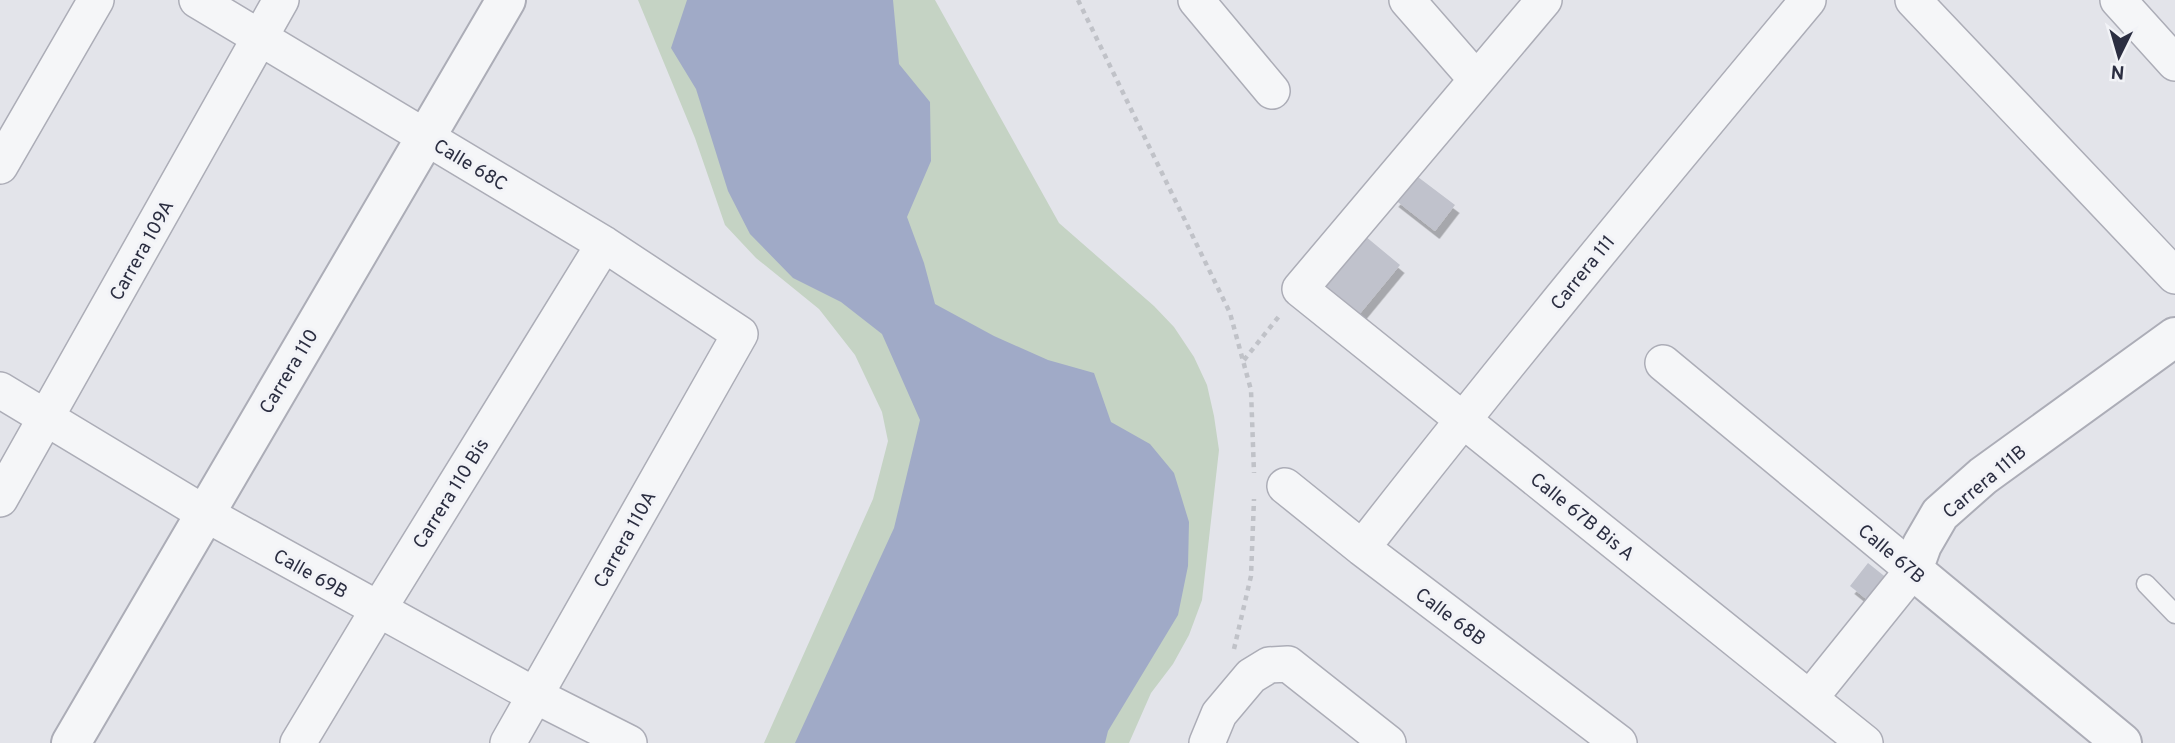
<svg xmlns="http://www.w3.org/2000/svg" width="2175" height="743" viewBox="0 0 2175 743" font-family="Overpass,sans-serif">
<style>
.green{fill:#c5d3c4}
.water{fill:#a0aac7}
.building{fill:#c0c2cc;filter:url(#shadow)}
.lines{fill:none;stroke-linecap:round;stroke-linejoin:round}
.service-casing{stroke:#acadb7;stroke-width:21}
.minor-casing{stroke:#acadb7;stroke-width:38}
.tertiary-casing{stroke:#acadb7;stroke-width:42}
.path{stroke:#c0c2c8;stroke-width:4.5;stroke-dasharray:5 5;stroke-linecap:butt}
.service{stroke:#f5f6f8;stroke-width:18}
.minor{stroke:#f5f6f8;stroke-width:35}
.tertiary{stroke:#f5f6f8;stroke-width:38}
.labels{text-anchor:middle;stroke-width:6;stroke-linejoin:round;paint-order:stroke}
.street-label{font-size:19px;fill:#2b2e41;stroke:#f2f3f7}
</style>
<defs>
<filter id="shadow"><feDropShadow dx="4.5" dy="8" stdDeviation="0" flood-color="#0004"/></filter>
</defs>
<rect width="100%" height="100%" fill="#e3e4ea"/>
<path class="green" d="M638,0H935L1059,223L1154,306L1174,327L1194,357L1207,385L1214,416L1219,450L1202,600L1189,635L1173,664L1151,693L1129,743H764L873,499L888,441L882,412L855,355L819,309L756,258L725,225L695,138Z"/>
<path class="water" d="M687,0H893L899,64L930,102L931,161L907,217L924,263L935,304L994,336L1048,360L1094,373L1111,422L1150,444L1174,473L1189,522L1188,566L1178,615L1108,731L1105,743H795L894,528L920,420L882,334L841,302L793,278L750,234L728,191L696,89L671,48Z"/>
<path class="building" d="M1414,174L1455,205L1435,231L1394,199Z
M1365,236L1400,265L1358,316L1323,288Z
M1868,563L1893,583L1875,606L1850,586Z"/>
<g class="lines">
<defs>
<path id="service" d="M2146,584L2175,614"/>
<path id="minor" d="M197,0L604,244L740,334L508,743
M1196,0L1272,91
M1407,0L1476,79
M1544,0L1300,289L1865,743
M1913,0L2175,276
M2118,0L2175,63
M0,166L96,0
M1663,363L1913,570L1810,698
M0,390L204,513L536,696L629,743
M1285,486L1362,548L1619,743
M0,499L281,0
M1362,548C1507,362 1657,181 1808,0
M298,743L378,610L604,244
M1207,743L1219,714L1251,676L1269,665L1288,664L1388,743"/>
<path id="tertiary" d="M71,743L506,0
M2122,743L1913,570L1922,545L1940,514L1983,476L2175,337"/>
</defs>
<use href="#service" class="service-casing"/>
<use href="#minor" class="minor-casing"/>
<use href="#tertiary" class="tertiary-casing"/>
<path class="path" d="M1078,0L1230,313L1251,390L1254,473
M1244,360L1280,315
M1234,649L1251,576L1254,499"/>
<use href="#service" class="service"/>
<use href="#minor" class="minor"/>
<use href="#tertiary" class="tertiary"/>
</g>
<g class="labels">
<g class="street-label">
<text transform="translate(471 164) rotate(31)" y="7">Calle 68C</text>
<text transform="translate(141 250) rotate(-61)" y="7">Carrera 109A</text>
<text transform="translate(1582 272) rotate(-51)" y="7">Carrera 111</text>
<text transform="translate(288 371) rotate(-59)" y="7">Carrera 110</text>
<text transform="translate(1984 481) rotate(-40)" y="7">Carrera 111B</text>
<text transform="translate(450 493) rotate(-58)" y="7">Carrera 110 Bis</text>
<text transform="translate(1583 516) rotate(39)" y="7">Calle 67B Bis A</text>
<text transform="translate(624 539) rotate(-61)" y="7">Carrera 110A</text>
<text transform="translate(1892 553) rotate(40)" y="7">Calle 67B</text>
<text transform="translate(311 573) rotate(29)" y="7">Calle 69B</text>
<text transform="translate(1451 616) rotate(37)" y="7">Calle 68B</text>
</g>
</g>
<g transform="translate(2119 56) rotate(185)" stroke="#f2f3f7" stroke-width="5" paint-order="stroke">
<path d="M0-5L12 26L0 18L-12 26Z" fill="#2b2e41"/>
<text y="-10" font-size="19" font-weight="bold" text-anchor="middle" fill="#2b2e41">N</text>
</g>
</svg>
